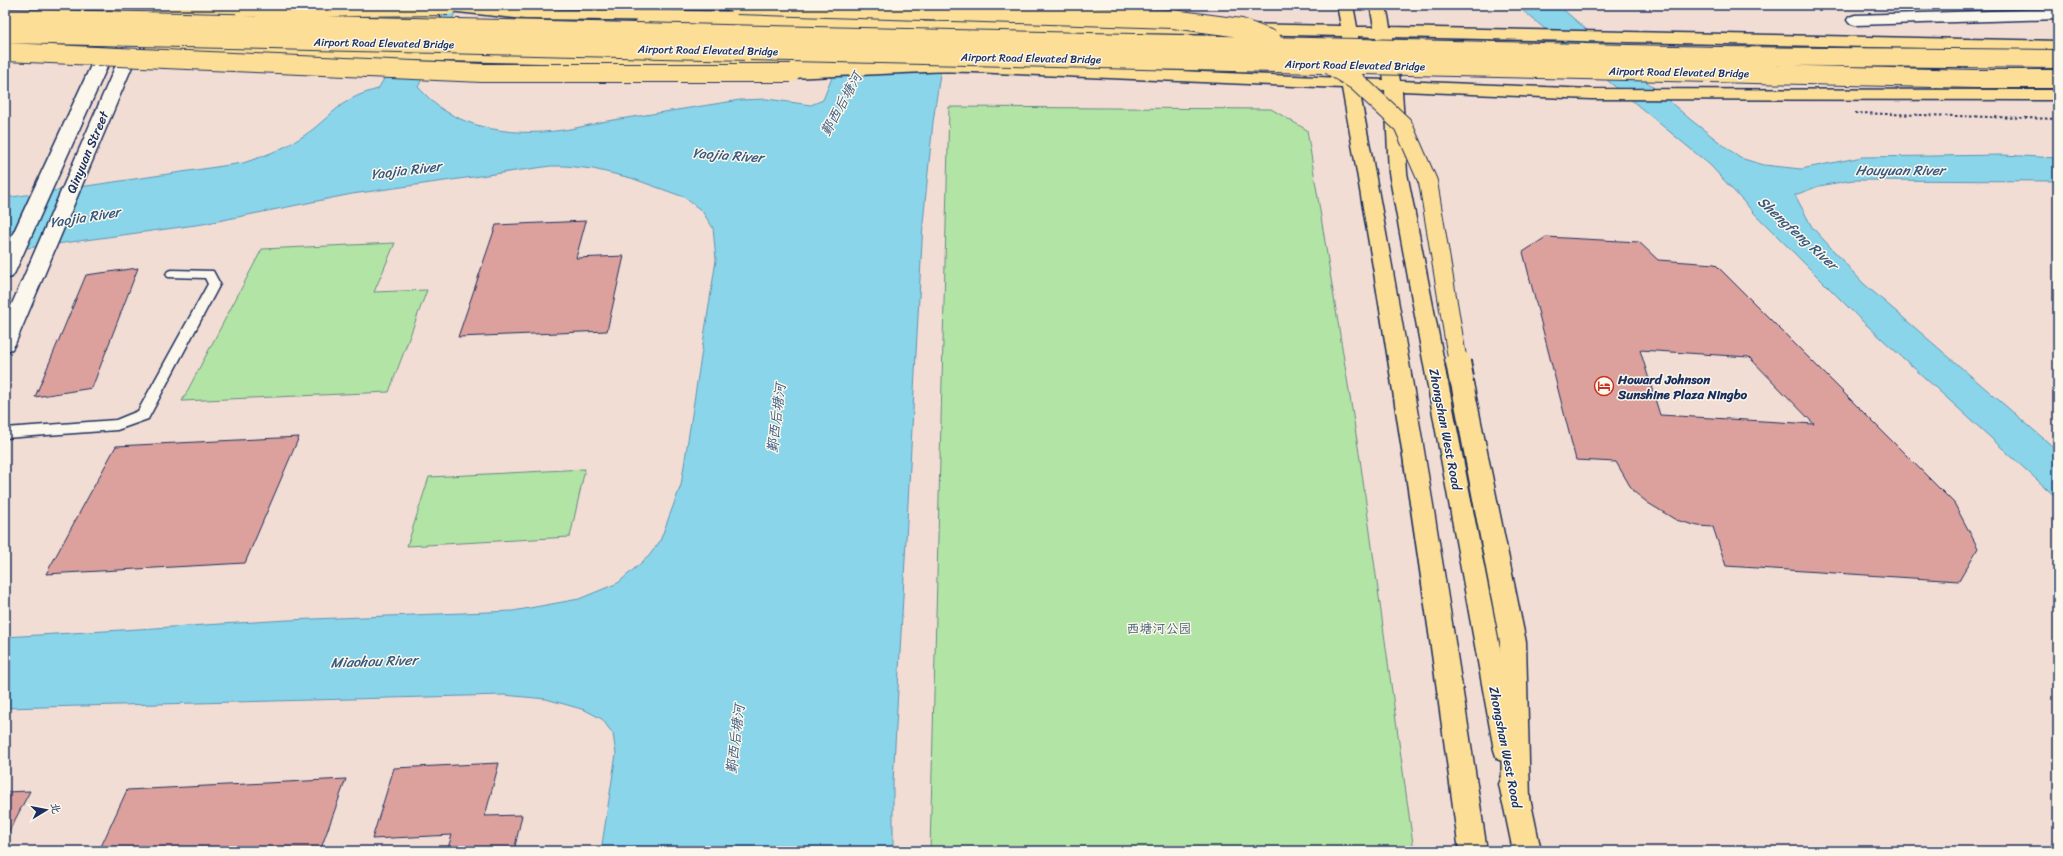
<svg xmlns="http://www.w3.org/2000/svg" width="2063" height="856" viewBox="0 0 2063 856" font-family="Sriracha,'LXGW WenKai TC',sans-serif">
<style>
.green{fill:#b2e4a5;stroke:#668a82}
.water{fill:#8ad5ea;stroke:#5e93b2}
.building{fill:#dca19d;stroke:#1b2f5e;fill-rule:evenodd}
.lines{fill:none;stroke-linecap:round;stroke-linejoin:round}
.service-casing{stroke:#1b2f5e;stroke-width:3}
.minor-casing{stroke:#1b2f5e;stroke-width:3}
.primary-casing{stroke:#1b2f5e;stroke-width:3}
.trunk-casing{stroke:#1b2f5e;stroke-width:3}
.path{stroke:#1b2f5e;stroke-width:2;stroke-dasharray:2.5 2.5;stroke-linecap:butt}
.service{fill:#fbf7ec;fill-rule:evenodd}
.minor{fill:#fbf7ec;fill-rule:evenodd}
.primary{fill:#fcde96;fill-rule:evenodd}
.trunk{fill:#fcde96;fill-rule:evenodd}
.trunk-bridge-far1-casing{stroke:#1b2f5e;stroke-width:20;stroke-linecap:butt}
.trunk-bridge-casing{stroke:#1b2f5e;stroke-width:28;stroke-linecap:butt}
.trunk-bridge-far1{stroke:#fcde96;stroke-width:18}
.trunk-bridge{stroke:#fcde96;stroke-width:24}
.labels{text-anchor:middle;stroke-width:3;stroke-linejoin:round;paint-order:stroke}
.far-street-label{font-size:11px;fill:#1b2f5e;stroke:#fbf7ec}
.street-label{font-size:13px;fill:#1b2f5e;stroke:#fbf7ec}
.poi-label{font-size:13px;font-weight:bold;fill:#1b2f5e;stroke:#fbf7ec;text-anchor:start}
.park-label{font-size:13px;fill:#415c70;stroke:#fbf7ec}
.water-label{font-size:14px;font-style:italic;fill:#375881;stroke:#fbf7ec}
</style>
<rect width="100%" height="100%" fill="#f2ddd4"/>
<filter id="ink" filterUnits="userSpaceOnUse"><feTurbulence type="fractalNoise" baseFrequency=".025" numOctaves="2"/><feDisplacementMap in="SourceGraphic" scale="8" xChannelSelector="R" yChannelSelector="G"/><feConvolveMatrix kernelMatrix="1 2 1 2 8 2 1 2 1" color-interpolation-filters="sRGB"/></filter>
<g filter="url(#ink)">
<path class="green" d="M949,107L1271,109L1307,130L1360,459L1414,851H930Z
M395,243L374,292L427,290L389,392L182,401L262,249Z
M585,469L570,537L407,546L429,477Z"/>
<path class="water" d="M427,5H459L418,87C427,96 435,105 445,111C491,139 552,136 601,122L740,100L767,99L811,105L823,100L839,60L950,5L933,122L923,223L893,783V851H601L616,754L613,734L602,719L585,710L546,699L504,695L5,708V637L288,620L513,611L579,599L618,583L649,556L660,541L681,485L716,260L713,228L702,211L684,197L631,178L593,169L565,166H551L352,194L203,224L5,251V198L243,163C268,155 291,146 312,130C338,109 343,98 378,89Z
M1516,5H1558L1691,120L1740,158L1764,165L1801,169L1862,157L2003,155L2058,158V181L1853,180L1819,186L1795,195L1812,227L1863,283L2058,451V499L1859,318L1753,212L1710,165Z"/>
<path class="building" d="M586,221L576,258L624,256L607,331L458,337L496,225Z
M1546,237L1639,242L1658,260L1715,264L1954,503L1978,548L1959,581L1726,566L1713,527L1698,526L1676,520L1648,503L1633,491L1616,462L1576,460L1523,252ZM1640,350L1749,357L1814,424L1660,415Z
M138,268L92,388L35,397L86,275Z
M299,437L245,563L46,574L116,446Z
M499,763L485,816L522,815L514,851H447L452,835L372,839L394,768Z
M346,779L320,851H99L127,790Z
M30,791L5,839V792Z"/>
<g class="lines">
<defs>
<path id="service" d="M172,270L213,271L220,284L148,419L117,430L5,438V428L116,420L138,411L208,284L205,278L168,277L166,274L168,271Z"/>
<path id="minor" d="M119,5H135L15,272L12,277L5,279V251Z
M142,5H158L15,344L12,349L5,352V320Z
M2058,9V19L1855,25L1849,23L1847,20L1849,17L1855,15Z"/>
<path id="primary" d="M44,5H194L265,7L271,9L273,12L271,15L265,17L52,10L47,8Z
M1337,5H1353L1357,27H1374L1370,5H1386L1390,27L2058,41V51L1392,37L1400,81L1591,89L2058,90V100L1591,99L1402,91L1407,173L1520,750L1517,759L1507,763L1497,759L1494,750L1389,173L1385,90L1359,89C1408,342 1449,596 1487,851H1459C1425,596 1388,341 1342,88L973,72L152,55L146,53L144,50L146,47L152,45L973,62L1342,78V36L1241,34L1235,32L1233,29L1235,26L1241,24L1341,26ZM1358,36L1376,37L1384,80L1358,79Z
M328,10L433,14L439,16L441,19L439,22L433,24L322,18L320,15L322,12Z
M641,19L1199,24L1205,26L1207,29L1205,32L1199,34L635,27L633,24L635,21Z
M1513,770L1523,774L1527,784L1541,851H1513L1499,784L1503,774Z"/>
<path id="trunk" d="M441,5H483L525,9L917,14L923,16L925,19L923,22L917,24L525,19L448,11L443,9Z
M1072,18L1114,22L1120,24L1122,27L1120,30L1114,32L1066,26L1064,23L1066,20Z
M965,62L971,64L973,67L971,70L791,78L785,77L783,73L785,69L791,68Z
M1461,370L1469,372L1472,378L1526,642L1530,801L1526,811L1516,815L1506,811L1502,801L1500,642L1450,378L1453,372Z"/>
</defs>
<use href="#service" class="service-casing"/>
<use href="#minor" class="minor-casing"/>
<use href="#primary" class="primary-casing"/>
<use href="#trunk" class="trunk-casing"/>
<path class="path" d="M1855,113L2058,119"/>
<use href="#service" class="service"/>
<use href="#minor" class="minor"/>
<use href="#primary" class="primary"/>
<use href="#trunk" class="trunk"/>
<defs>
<path id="trunk-bridge-far1" d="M737,5L1173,19L1241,28L1272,40
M243,8L448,6
M5,18L1717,56L2058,59
M5,34L1976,79H2058
M5,52L482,73H791
M1331,66L1356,81L1403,125L1428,182L1458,363"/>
<path id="trunk-bridge" d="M1458,362L1461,378"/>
</defs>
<use href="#trunk-bridge-far1" class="trunk-bridge-far1-casing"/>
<use href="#trunk-bridge" class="trunk-bridge-casing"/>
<use href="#trunk-bridge-far1" class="trunk-bridge-far1"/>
<use href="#trunk-bridge" class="trunk-bridge"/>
</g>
</g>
<defs>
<symbol id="hotel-ring" viewBox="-11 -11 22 22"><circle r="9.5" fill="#fbf7ec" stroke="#c8321e" stroke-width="1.5"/><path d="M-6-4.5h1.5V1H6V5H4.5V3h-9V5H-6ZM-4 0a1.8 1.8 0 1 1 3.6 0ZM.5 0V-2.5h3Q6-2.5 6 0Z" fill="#c8321e"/></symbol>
</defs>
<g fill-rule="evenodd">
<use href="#hotel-ring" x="1593" y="375" width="22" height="22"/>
</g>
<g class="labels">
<g class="far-street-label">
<text transform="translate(384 43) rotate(1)" y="4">Airport Road Elevated Bridge</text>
<text transform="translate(708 50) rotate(1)" y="4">Airport Road Elevated Bridge</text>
<text transform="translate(1031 58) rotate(1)" y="4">Airport Road Elevated Bridge</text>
<text transform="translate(1355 65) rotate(1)" y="4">Airport Road Elevated Bridge</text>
<text transform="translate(1679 72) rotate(1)" y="4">Airport Road Elevated Bridge</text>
</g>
<g class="street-label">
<text transform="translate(87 152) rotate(-67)" y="5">Qinyuan Street</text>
<text transform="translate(1446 429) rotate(79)" y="5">Zhongshan West Road</text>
<text transform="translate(1506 747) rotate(79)" y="5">Zhongshan West Road</text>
</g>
<g class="poi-label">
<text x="1618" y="384">Howard Johnson<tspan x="1618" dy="15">Sunshine Plaza Ningbo</tspan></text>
</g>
<g class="park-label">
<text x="1159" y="633">西塘河公园</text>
</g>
<g class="water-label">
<text transform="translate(841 104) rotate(-61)" y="5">鄞西后塘河</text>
<text transform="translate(728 155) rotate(4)" y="5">Yaojia River</text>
<text transform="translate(406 170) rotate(-7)" y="5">Yaojia River</text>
<text x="1900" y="175">Houyuan River</text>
<text transform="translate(85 217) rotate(-9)" y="5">Yaojia River</text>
<text transform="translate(1798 233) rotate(42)" y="5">Shengfeng River</text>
<text transform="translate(776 418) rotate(-83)" y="5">鄞西后塘河</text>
<text transform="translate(374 661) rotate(-2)" y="5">Miaohou River</text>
<text transform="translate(735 739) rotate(-83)" y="5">鄞西后塘河</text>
</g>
</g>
<rect width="2063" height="856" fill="none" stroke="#fbf7ec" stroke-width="20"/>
<rect x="10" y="10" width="2043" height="836" fill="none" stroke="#1b2f5e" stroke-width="1.5" filter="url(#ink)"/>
<g transform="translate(46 810) rotate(80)" stroke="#fbf7ec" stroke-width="3" paint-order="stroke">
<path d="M0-3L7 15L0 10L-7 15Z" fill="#1b2f5e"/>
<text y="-6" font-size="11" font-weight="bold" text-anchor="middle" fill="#1b2f5e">北</text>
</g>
</svg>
